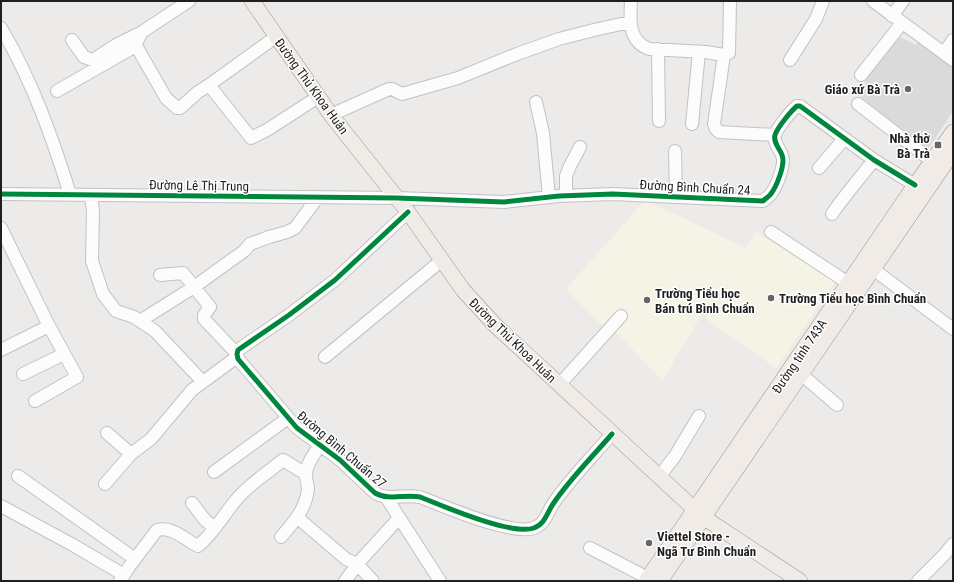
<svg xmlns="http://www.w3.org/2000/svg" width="954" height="582" viewBox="0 0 954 582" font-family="'Roboto Condensed',sans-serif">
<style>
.education{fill:#f5f3e6}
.religious{fill:#dbdada}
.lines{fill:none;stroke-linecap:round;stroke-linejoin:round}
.minor-casing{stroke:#c3c2c1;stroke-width:14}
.major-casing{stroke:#a29787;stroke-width:16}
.minor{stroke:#fcfcfc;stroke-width:12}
.major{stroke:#f0ebe6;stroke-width:15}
.cycleway-casing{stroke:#fff;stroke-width:8}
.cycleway{stroke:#00873e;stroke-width:5}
.poi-dot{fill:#676666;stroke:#fff;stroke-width:1.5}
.labels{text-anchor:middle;stroke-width:3;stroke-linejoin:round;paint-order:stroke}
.street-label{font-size:13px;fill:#1f1f1f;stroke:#fff}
.poi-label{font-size:13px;font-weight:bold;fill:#1f1f1f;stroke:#fff;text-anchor:start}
</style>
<rect width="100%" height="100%" fill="#edebe9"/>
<path class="education" d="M645,200L746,248L756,232L836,281L776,368L706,319L708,316L703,312L662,381L609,324L604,328L566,289Z"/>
<path class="religious" d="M894,34L916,45L918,42L953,68V111L928,149H922L859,95L866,82L859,75Z"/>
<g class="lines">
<defs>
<path id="minor" d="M631,1C630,20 628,41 649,49L706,52L724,55L729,53L730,1
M873,1L953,60
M892,16L903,1
M1,28C32,80 52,137 70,194
M277,36L209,85L251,138L267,130L318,97
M72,40L84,57L93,60L116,45L142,32
M135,44L166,98L177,108H180L198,92L209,85
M658,49L659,121
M944,53L953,40
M724,55L714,124L716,129L719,132L775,135
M790,60L816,19L823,1
M861,75L902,23
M57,91L134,47L142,32L189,1
M536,102L543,133L549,197
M858,104L932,161
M331,115L389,89H392L402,94L458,78L517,54L559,39L594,30L630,22
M692,124L699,52
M675,151L676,197
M819,168L844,139
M1,194L397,198L504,202L559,196L613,194L763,201C765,199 768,197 770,195C776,188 786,164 782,155C780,149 773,143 775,135C777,128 791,111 797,106H800L874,160L915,185
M91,195L93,211L92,261L103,294L116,311L134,317L155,331L203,382
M566,196V176L570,166L580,147
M408,212L335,280L289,315L238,350L237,354L238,359L297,428L340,460L375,493C389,501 405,494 420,497C443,506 512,536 534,528C545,524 547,513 553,504C569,480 593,456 612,434
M832,214C845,195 860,178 874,160
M1,228L49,326L77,377L35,401
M771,232L848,283
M873,269L953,329
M160,275L183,273L210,307L204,315V319L237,354
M140,321L194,287L244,251L250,244L269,237L287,232L295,228L318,197
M1,350L49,326
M325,357L442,260
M23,374L64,354
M801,374L837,405
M559,385L621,316
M107,433L131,454
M214,472L288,418
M18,476L135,559
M659,477L675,456L699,416
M105,484L131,454L151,439L192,390L237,357
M386,497L440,581
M192,503L205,520L215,528
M1,506L73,545L124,575
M298,518L346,559L357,564L373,581
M281,537C293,523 306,509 308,489C308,484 305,478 306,473C307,463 314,454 320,445
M590,548L648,578
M120,581L129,567L157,530C173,526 185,540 198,546C212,535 221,519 232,505C245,487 266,474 283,460L306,474
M345,581L359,562L399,518
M918,581L944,555L953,544"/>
<path id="major" d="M252,1L331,115L408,212L463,290L496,326L703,517L800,581
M646,581L915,185L953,132
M660,581L953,152"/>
</defs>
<use href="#minor" class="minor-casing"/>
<use href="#major" class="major-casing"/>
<use href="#minor" class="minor"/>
<use href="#major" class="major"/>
<defs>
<path id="cycleway" d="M1,194L397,198L504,202L559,196L613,194L763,201C765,199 768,197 770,195C776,188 786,164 782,155C780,149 773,143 775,135C777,128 791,111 797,106H800L874,160L915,185
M408,212L335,280L289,315L238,350L237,354L238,359L297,428L340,460L375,493C389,501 405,494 420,497C443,506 512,536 534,528C545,524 547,513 553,504C569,480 593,456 612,434"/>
</defs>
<use href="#cycleway" class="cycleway-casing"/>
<use href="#cycleway" class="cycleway"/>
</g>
<g class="poi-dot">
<circle cx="908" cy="89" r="4"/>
<rect x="934" y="141" width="8" height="8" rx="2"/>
<circle cx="771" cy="298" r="4"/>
<circle cx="647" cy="300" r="4"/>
<circle cx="649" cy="543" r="4"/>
</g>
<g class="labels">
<g class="street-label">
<text transform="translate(312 86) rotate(54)" y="5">Đường Thủ Khoa Huân</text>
<text transform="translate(199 185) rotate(1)" y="5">Đường Lê Thị Trung</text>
<text transform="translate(695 187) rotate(3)" y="5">Đường Bình Chuẩn 24</text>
<text transform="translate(513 340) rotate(44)" y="5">Đường Thủ Khoa Huân</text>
<text transform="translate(799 356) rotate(-56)" y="5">Đường tỉnh 743A</text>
<text transform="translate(342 449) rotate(40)" y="5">Đường Bình Chuẩn 27</text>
</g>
<g class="poi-label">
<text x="900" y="94" text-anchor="end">Giáo xứ Bà Trà</text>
<text x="930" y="143" text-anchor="end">Nhà thờ<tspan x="930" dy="15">Bà Trà</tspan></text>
<text x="655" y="298">Trường Tiểu học<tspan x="655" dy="15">Bán trú Bình Chuẩn</tspan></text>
<text x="779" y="303">Trường Tiểu học Bình Chuẩn</text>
<text x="657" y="541">Viettel Store -<tspan x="657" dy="15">Ngã Tư Bình Chuẩn</tspan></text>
</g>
</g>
<rect width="954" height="582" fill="none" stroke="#1f1f1f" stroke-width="4"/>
</svg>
